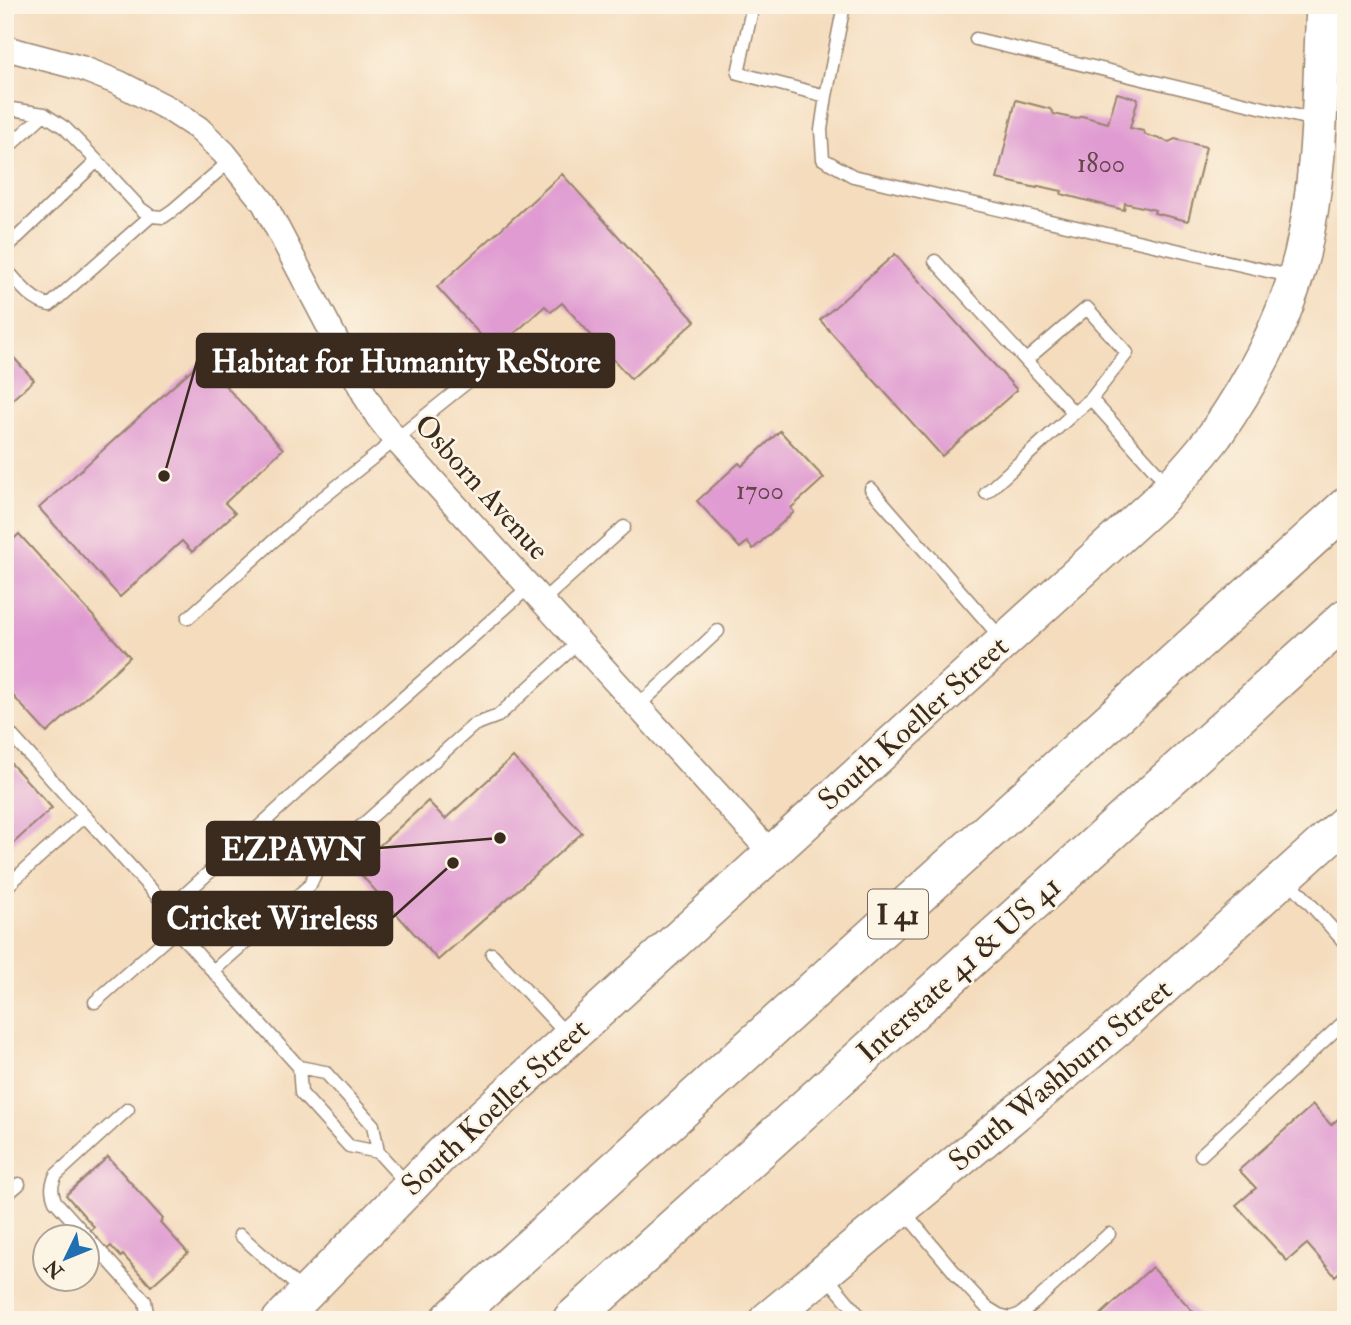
<svg xmlns="http://www.w3.org/2000/svg" width="1351" height="1325" viewBox="0 0 1351 1325" font-family="'IM FELL Double Pica',serif">
<style>
.building{fill:#e09cd2}
.lines{fill:none;stroke-linecap:round;stroke-linejoin:round}
.lane-casing{stroke:#98836e;stroke-width:15}
.street-casing{stroke:#98836e;stroke-width:27}
.secondary-casing{stroke:#98836e;stroke-width:38}
.highway-casing{stroke:#98836e;stroke-width:41}
.lane{stroke:#fff;stroke-width:12}
.street{stroke:#fff;stroke-width:24}
.secondary{stroke:#fff;stroke-width:35}
.highway{stroke:#fff;stroke-width:38}
.labels{text-anchor:middle;stroke-width:5;stroke-linejoin:round;paint-order:stroke}
.number-label{font-size:26px;fill:#64464b}
.shield{fill:#fcf5e5;stroke:#75675a;stroke-width:2}
.shield-label{font-size:28px;font-weight:bold;fill:#3b2a1e}
.street-label{font-size:30px;fill:#3b2a1e;stroke:#fcf5e5}
.leader{fill:none;stroke:#3b2a1e;stroke-width:2.5}
.callout-dot{fill:#3b2a1e;stroke:#fcf5e5;stroke-width:2.5}
.callout{fill:#3b2a1e;stroke:#3b2a1e;stroke-width:2.5}
.callout-label{font-size:32px;text-anchor:middle;font-weight:bold;fill:#fff}
</style>
<rect width="100%" height="100%" fill="#fcf5e5"/>
<filter id="ink" filterUnits="userSpaceOnUse"><feTurbulence type="fractalNoise" baseFrequency=".0143" numOctaves="2"/><feDisplacementMap in="SourceGraphic" scale="14" xChannelSelector="R" yChannelSelector="G"/><feConvolveMatrix kernelMatrix="1 2 1 2 8 2 1 2 1" color-interpolation-filters="sRGB"/></filter>
<filter id="wash" filterUnits="userSpaceOnUse"><feTurbulence type="fractalNoise" baseFrequency=".00686" numOctaves="4" result="noise"/><feDisplacementMap in="SourceGraphic" scale="28" xChannelSelector="R" yChannelSelector="G"/><feGaussianBlur stdDeviation="1.57" result="paint"/><feColorMatrix in="noise" values="0 0 0 0 0 0 0 0 0 0 0 0 0 0 0 0 0 1.4 0 .05"/><feComposite in="paint" operator="in"/></filter>
<g filter="url(#wash)">
<rect width="100%" height="100%" fill="#f4dcbd"/>
<g id="blocks">
<path class="building" d="M1117,93L1138,99L1130,128L1143,131L1146,135L1169,142L1175,139L1206,147L1188,221L1154,213L1155,210L1125,203L1124,210L1061,194L1062,191L1038,186L1037,188L997,179L1016,100L1050,109L1054,114L1076,119L1082,116L1108,123Z
M562,174L695,321L631,379L562,303L551,312L545,306L495,351L437,287Z
M895,254L1017,390L942,456L820,320Z
M5,348L34,380L5,406Z
M202,360L283,449L225,503L235,513L192,552L182,541L120,597L39,508Z
M780,431L824,478L791,508L794,512L753,549L747,542L740,548L697,501L739,463L742,466Z
M19,534L130,657L47,733L5,687V547Z
M5,757L52,808L7,849L10,851L5,855Z
M513,757L582,833L438,960L355,868L428,801L445,819Z
M1313,1105L1331,1125L1346,1112V1266L1335,1276L1307,1244L1287,1261L1236,1205L1256,1188L1239,1170Z
M108,1157L163,1219L160,1222L188,1253L151,1286L123,1255L121,1257L111,1246L106,1250L90,1231L94,1227L66,1195Z
M1152,1267L1201,1320H1095Z"/>
</g>
</g>
<g filter="url(#ink)">
<use href="#blocks" fill-opacity="0" stroke="#98836e" stroke-width="2"/>
<g class="lines">
<defs>
<path id="lane" d="M753,5L738,73L826,96
M844,5L826,96L821,130L823,159L853,176L1294,277
M976,39L1318,121
M5,108L44,114L65,128L97,161L141,209L151,216L163,217L173,210L230,161
M5,150L44,114
M5,249L97,161
M935,261L1074,413L1091,399L1170,487
M5,268C18,282 30,301 50,305L151,216
M1026,360L1087,308L1127,353L1091,399
M871,489L1002,639
M986,493L1074,413
M542,601L624,527
M188,618L310,508L480,372
M638,706L718,631
M5,728L169,909L176,930L299,1067
M1286,877L1346,944
M5,888L84,816
M169,909L309,781L529,587
M492,954L568,1036
M213,971L310,885L320,863L474,725L498,716L579,642
M95,1002L176,930
M128,1109L56,1175C51,1185 51,1191 55,1201L145,1301L148,1320
M378,1152L349,1146L301,1093L299,1067L325,1072L373,1125L378,1152L409,1186
M1201,1155L1346,1020
M5,1196L19,1184
M902,1209L961,1280L986,1307L999,1315L1010,1318L1021,1314L1034,1303L1109,1234
M240,1235L305,1293
M826,1276L863,1320"/>
<path id="street" d="M5,48L81,68L119,83L169,109L198,128L224,153L264,203L366,397L378,417L396,440L771,853"/>
<path id="secondary" d="M280,1320L444,1152L1159,500C1178,479 1198,458 1215,435C1252,382 1286,318 1302,254C1321,173 1320,88 1324,5
M767,1320L1116,1030L1346,822"/>
<path id="highway" d="M450,1320L1346,507
M572,1320L1346,618"/>
</defs>
<use href="#lane" class="lane-casing"/>
<use href="#street" class="street-casing"/>
<use href="#secondary" class="secondary-casing"/>
<use href="#highway" class="highway-casing"/>
<use href="#lane" class="lane"/>
<use href="#street" class="street"/>
<use href="#secondary" class="secondary"/>
<use href="#highway" class="highway"/>
</g>
</g>
<g class="labels">
<g class="number-label">
<text x="1101" y="172">1800</text>
<text x="760" y="499">1700</text>
</g>
<rect class="shield" x="868" y="889.5" width="60" height="49" rx="5"/>
<g class="shield-label">
<text x="898" y="924">I 41</text>
</g>
<g class="street-label">
<text transform="translate(482 487) rotate(48)" y="10">Osborn Avenue</text>
<text transform="translate(913 723) rotate(-42)" y="10">South Koeller Street</text>
<text transform="translate(959 969) rotate(-42)" y="10">Interstate 41 &amp; US 41</text>
<text transform="translate(1060 1075) rotate(-40)" y="10">South Washburn Street</text>
<text transform="translate(495 1107) rotate(-43)" y="10">South Koeller Street</text>
</g>
</g>
<path class="leader" d="M164 476L197 361M500 838L379 848M453 863L392 918"/>
<g class="callout-dot">
<circle cx="164" cy="476" r="7"/>
<circle cx="500" cy="838" r="7"/>
<circle cx="453" cy="863" r="7"/>
</g>
<g class="callout">
<rect x="197" y="334" width="417" height="53" rx="7"/>
<rect x="207" y="822" width="172" height="53" rx="7"/>
<rect x="153" y="892" width="239" height="53" rx="7"/>
</g>
<g class="callout-label">
<text x="406" y="372">Habitat for Humanity ReStore</text>
<text x="293" y="860">EZPAWN</text>
<text x="272" y="929">Cricket Wireless</text>
</g>
<rect width="1351" height="1325" fill="none" stroke="#fcf5e5" stroke-width="28"/>
<g transform="translate(66 1258) rotate(227)"><circle r="33" fill="#fcf5e5" stroke="#afa495" stroke-width="2"/>
<path d="M0-5L12 26L0 18L-12 26Z" fill="#1f6fb2"/>
<text y="-10" font-size="19" font-weight="bold" text-anchor="middle" fill="#3b2a1e">N</text>
</g>
</svg>
